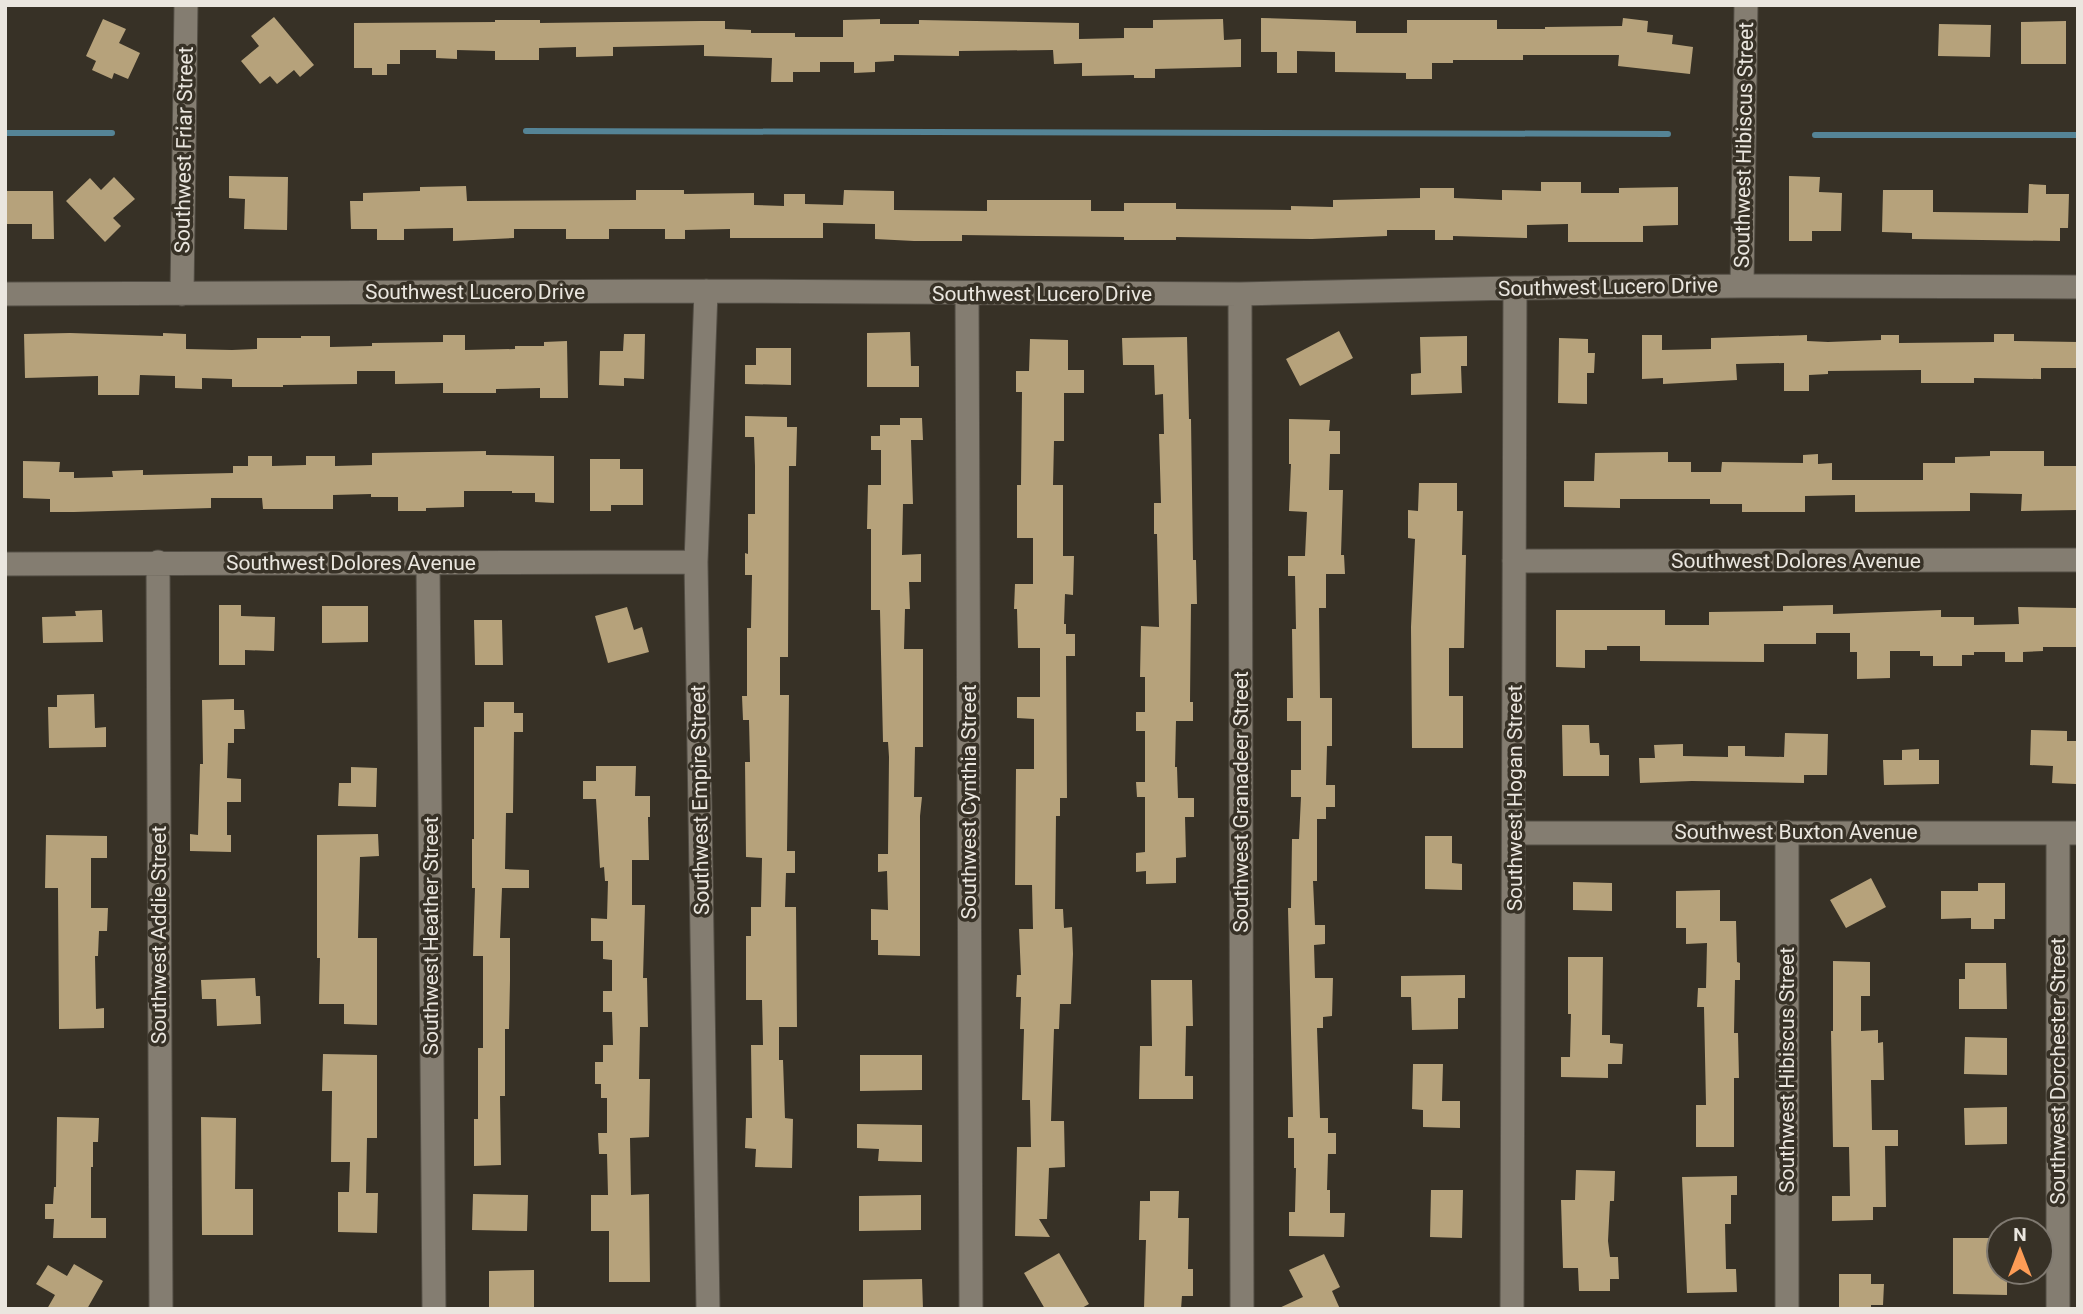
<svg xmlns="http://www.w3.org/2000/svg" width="2083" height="1314" viewBox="0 0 2083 1314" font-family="Roboto,sans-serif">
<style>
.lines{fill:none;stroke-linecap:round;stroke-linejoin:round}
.stream{stroke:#558496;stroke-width:6}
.building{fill:#b6a27b}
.street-casing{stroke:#534e45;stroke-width:25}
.street{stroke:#847d71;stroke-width:23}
.labels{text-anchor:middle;stroke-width:7;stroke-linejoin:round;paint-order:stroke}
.street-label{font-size:21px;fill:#eae6df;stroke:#373126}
</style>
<rect width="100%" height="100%" fill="#373126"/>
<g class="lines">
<path class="stream" d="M526,131L1668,134
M5,133H112
M1815,135H2078"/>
</g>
<path class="building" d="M274,17L314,65L300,77L294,70L277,84L270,76L260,84L241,61L259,46L251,36Z
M1261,18L1356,21V33H1407V20H1497V29H1545V27L1622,26L1623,18L1648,21L1647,32L1673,35L1672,44L1693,47L1690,74L1618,66L1619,55H1523V60H1453V63H1432V79H1406V73L1335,72V52L1297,51V73H1277V52H1261Z
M103,19L126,29L119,43L140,53L128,79L114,73L112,79L92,70L96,61L86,56Z
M880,19V24H919V20L1079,23V39L1124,38V28H1153V20L1223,19L1224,40L1241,39V67L1155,69V78H1134V75L1082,76V63L1054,64L1053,50L959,51V56L894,55V61L875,62V72L854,73V62H820V72H793V82H771L772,58L704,56V45L613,47V56L576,57V47L539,48V60H495V51L457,50V59L436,58V50H400V64H387V75H372V68H354V23L495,22V20H540V23L701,21H725V29L751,30V33H795V37H843V20Z
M2066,21V64H2021V22Z
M1939,24L1991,25L1990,57L1938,56Z
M229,176L288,177L287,230L244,229L245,199L229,198Z
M1789,176L1820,177L1819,192L1842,193L1841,231H1812V241H1789Z
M114,177L135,199L113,218L121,226L105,242L66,201L90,178L101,190Z
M1541,182H1581V193H1619V188L1678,187V225L1643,226V242H1568V224L1527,225V238L1453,236V240H1435V230H1387V236L1312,239L1176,237V240H1124V237L962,235V241H914L875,239V224L823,223V238H730V229L685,230V239H665V229H609V239H566V229H514V238L453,241V228L404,229V240H377V229H351L350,201H363V193L420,191V187L466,186L467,201L636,200V190H684V194L754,193V205L784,206V194H805V204L843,205L844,190L894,191V210L987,211V200H1091V211H1124V203H1176V209L1291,210V206L1333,207V200L1420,198V188H1454V198L1502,200V190L1541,191Z
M2029,184L2046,185V194H2069L2068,228H2060V241L1912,239V233L1882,232L1883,190H1933V212L2028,213Z
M5,191H53L54,239H32V224H5Z
M1339,331L1353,358L1300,386L1286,359Z
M910,332L911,366H919V387H867V333Z
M70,333L163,336V333L186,334V349L232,350L257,349V338H301V336H330V347L372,346V343L443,342V335H465V350L515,349V346H544V342L567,341L568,398H540V388L496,389V393H443V383L395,384V371H357V384L283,385V387H232V379L202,378V389L175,388V376L140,375L139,395H98V376L25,378L24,334Z
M624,334H645L644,379L624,378V386L599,385L600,351H623Z
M1994,334H2014V341L2078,342V368H2041V379L1974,378V383H1921V370L1828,371V374L1809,375V391H1784V363L1736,364L1737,380L1663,384V378L1642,379V335H1662V350L1711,349V338L1807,335V341L1828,342L1881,340V335H1899V343L1994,342Z
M1467,336V366H1461L1462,393L1411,395V374L1421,373L1420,337Z
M1187,337L1189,419H1191L1193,560H1196L1197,604H1191L1190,702H1193V721H1176L1175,767H1177L1178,798H1194V817H1185L1186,857L1176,858V883L1146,884V871L1136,872V853L1145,852V797H1137L1136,782H1145V731H1136V712H1145V677H1140L1141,626L1159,627L1157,534H1154V503H1161L1159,434H1164L1163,394L1155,395L1154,365H1123L1122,338Z
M1559,338L1588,339V353H1595L1594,373H1587V404L1558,403Z
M1030,339L1068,340V370H1084V393H1064V441H1054L1053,485H1063V556H1074L1073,595L1065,594L1064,624H1066V634H1075V656H1066L1067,798H1060V816H1056L1055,909H1063L1064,928L1072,927L1073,954L1071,1004H1060L1059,1029H1054L1051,1121H1064L1065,1167L1049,1168L1047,1219H1039L1050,1237L1015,1236L1017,1147H1031L1030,1100H1022L1024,1029H1020L1021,997H1016L1017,975H1021L1019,929H1033L1032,885H1015L1016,769H1034V719L1017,718V697H1040V648H1018L1017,609H1014L1015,584H1033V538H1017V485H1021L1022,392H1016V371H1029Z
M756,348H791V385L745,384V365H756Z
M745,416L787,417V427H797L796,466H789L788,657H780V695H789L787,851H795V873H786L785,907H796L797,1027H779V1060H783L785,1118L793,1119L792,1168L755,1167L756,1149L745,1148L746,1118H752L751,1045H763L762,1000H746V936H751V907H761L762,858L746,857L745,762H750L749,720H743L742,696H747V628H751L752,575H745V553L748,554V514H755V466L754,437H745Z
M900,418H922L923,440H911L913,504H903L902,555L921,554V582H909L910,609H905L904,649H923V747H915L914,797H922L920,816V956L878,955V940H871V909L888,910L887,871L878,872V854H888L889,757L888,742H883L880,610H871V529H867L868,485H881V450H871V436H880V425H900Z
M1289,419L1330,420L1329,431H1340V454H1330L1329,490H1343L1341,555H1344L1345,574H1326V608H1319L1320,698H1332V746H1327L1326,785H1335V807H1326V819H1317V881H1313L1315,925H1325V944L1314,945L1315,978H1333L1332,1016L1323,1017V1028H1317L1320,1118H1328V1133H1336V1154H1328L1327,1190H1330V1213H1345L1344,1237L1289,1236V1212H1295L1296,1168H1294V1138H1288V1117H1293L1288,908H1291L1292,839H1299L1301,797H1291V770H1301V721H1287V698H1293L1292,629H1296L1295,576H1288V556H1305L1307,512L1289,511L1291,464H1289Z
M486,451V455L554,456V503L535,502V493H512V491H464V507L426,508V511H398V497H371V494L333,495V509H263L262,498H211V508L74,512H50V499L23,498V461L60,462L59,472H74V478L113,477L112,471L143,470V475L233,473V466H248V456H272V466L306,465V456H335V466L372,465V453Z
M1990,451H2044V466H2078V510L2021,511L2022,494L1970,493V511L1855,512V495L1805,496V512H1742V504H1710V499H1620V508L1564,507V481H1594L1595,453L1668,452V462H1691V472H1721L1722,462L1803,463V455L1818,454V464L1832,463V480H1923V463H1955V457L1990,456Z
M590,459H620V469H643V505H611V511H590Z
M1419,483H1457V511H1463L1462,555H1466L1464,648H1449V696H1463V748H1412L1411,627L1415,539L1408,538V510L1418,511Z
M219,605H241V616L275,617L274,651L245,650V665H219Z
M1833,605V614L1941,610V617H1974V625L2019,624L2018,607L2078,608V647H2043V651L2023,652V662H2005V652H1974V655H1962V666H1933V656H1920V651H1890V678L1857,679V652H1850V633H1816V644H1764V662L1640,661V646H1607V650H1585V668L1556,667V610H1665V625H1709V612L1783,611V606Z
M322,606H368V642L322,643Z
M627,607L634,630L642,627L649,652L608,663L595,616Z
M102,610L103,642L43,643L42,617L76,616L75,611Z
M474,620H502L503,665H475Z
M94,694L95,728L106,727V747L49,748L48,707H57V695Z
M234,699V710H244L245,729H234V743H228L227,778L241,779V802H227V835H231V852L190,851V834L198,835L200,764H203L202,700Z
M484,702H514V713H523V732H514L513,813H506L505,869L529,870V888H502L500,938H510V980L509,1029H505V1096H500L501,1165L474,1166V1119H478V1048H483V956H473L475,888H472V839H474V727H484Z
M1562,725H1589L1590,743H1599L1600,755H1609V776H1563Z
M2031,730L2067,731V741H2077L2076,784L2052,783L2053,766L2030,765Z
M1785,733L1828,734L1827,775H1804V783L1692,781L1640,783L1639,758H1655L1654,745L1683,744V756L1728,757V746H1745V756L1784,757Z
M1919,749V760H1939V784L1884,785L1883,760H1902V750Z
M596,766H636L635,796H650V817H648L649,860H632V905H645L643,978H647L648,1027H640L639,1079H650L649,1137L630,1138L631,1195L649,1194L650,1282H609V1231H591V1195H608L607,1154H599L598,1133H607V1098H601V1084H595V1062H603V1045H613L612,1012H603V991H612V960L603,959V941H591V918L607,919L608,881H605L604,867L600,868L596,799H583V781H596Z
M351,767L377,768L376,807L338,806L339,783H351Z
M378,834L379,856L360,857L358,938H377V1025L344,1024V1004H319L320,958H317V835Z
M46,835L107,836V858H91V908H108L107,931H99L98,956H95L96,1009L104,1008V1028L59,1029L58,888H45Z
M1425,836H1452V863L1462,864V890L1425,889Z
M1871,878L1886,907L1846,928L1830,900Z
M1573,882L1612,883V911L1573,910Z
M1978,883H2005V919H1994V929H1971V918L1941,919V891H1978Z
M1720,890V921H1736L1737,962L1740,963V980H1735L1734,1033H1738L1739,1078H1734V1147H1696V1105H1706L1704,1007H1697L1698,988H1706L1707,943L1686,944V928H1676V891Z
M1568,957H1603L1602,1035H1610V1043L1623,1044L1622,1064H1608V1078L1561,1077V1057H1570L1571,1014H1568Z
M1833,961L1870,962V996H1861V1031L1878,1030V1043L1883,1042L1884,1080H1871L1872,1130H1898V1146H1885L1886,1207H1873V1220L1832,1221V1196H1850L1849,1147H1833L1831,1031H1833Z
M1965,963H2006L2007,1009H1959V979H1965Z
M1465,975V998H1458V1029L1412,1030L1411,997H1401V976Z
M255,978L256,996H260L261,1024L217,1026L216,999H202L201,980Z
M1151,980H1192L1193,1026H1186L1185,1076H1193V1099H1139L1140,1046H1152Z
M1965,1037L2007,1038V1075L1964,1074Z
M323,1054L377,1055V1138H367L366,1193H378L377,1233L338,1232V1192H349L350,1162H331L332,1091H322Z
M860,1055H922V1090L860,1091Z
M1413,1064H1443L1442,1101H1460V1128L1423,1127V1110L1412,1109Z
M2007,1107V1144L1965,1145L1964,1108Z
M57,1117L99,1118L98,1142H93V1167H91V1218H106V1238H53L54,1219H45V1204H53L54,1187H56Z
M201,1117L236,1118L235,1189H253V1235H202Z
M857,1124L922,1125V1162L878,1161L879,1149L857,1148Z
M1576,1170L1615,1171L1614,1201H1610L1608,1241L1610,1257H1618L1619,1279H1610V1291H1579L1578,1268H1563L1561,1200H1575Z
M1737,1176V1195H1731V1224H1725L1726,1269H1736L1737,1292L1687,1293L1682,1177Z
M1431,1190H1463L1462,1238L1430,1237Z
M1150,1191H1179L1178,1218H1189L1188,1269H1193V1296H1182L1181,1309H1144L1146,1240H1139L1140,1201H1150Z
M473,1194L528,1195L527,1231L472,1230Z
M921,1195V1230L859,1231V1196Z
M1953,1238H1999V1272H2007V1295L1953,1294Z
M1059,1253L1089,1304L1080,1309H1045L1024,1273Z
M1324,1254L1340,1287L1332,1291L1340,1309H1277L1303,1297L1289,1270Z
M74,1264L103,1281L87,1309H47L55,1295L36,1284L48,1265L67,1276Z
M534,1270V1309H489V1271Z
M1839,1274H1871V1284H1884L1883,1305H1871V1309H1839Z
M922,1279L923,1309H863V1280Z"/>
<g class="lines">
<defs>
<path id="street" d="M1742,286L1746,5
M706,291L696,562L708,1309
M5,294L706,291L1240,294L1515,288L1742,286L2078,287
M182,294L186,5
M967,294L971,1309
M1240,294L1242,1309
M1514,561L2078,560
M158,562L161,1309
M428,563L434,1309
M5,564L696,562
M1515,833H2078
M1512,1309L1515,288
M1787,1309V832
M2058,1309V833"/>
</defs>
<use href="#street" class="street-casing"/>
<use href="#street" class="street"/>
</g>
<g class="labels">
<g class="street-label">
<text transform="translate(1744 145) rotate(-89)" y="7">Southwest Hibiscus Street</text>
<text transform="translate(184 150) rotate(-89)" y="7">Southwest Friar Street</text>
<text transform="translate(1608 287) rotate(-1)" y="7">Southwest Lucero Drive</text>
<text x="475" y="299">Southwest Lucero Drive</text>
<text x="1042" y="301">Southwest Lucero Drive</text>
<text x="1796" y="568">Southwest Dolores Avenue</text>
<text x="351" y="570">Southwest Dolores Avenue</text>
<text transform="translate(1515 798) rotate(-90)" y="7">Southwest Hogan Street</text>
<text transform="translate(700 800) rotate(-91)" y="7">Southwest Empire Street</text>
<text transform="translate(969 802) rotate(-90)" y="7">Southwest Cynthia Street</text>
<text transform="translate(1241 802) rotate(-90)" y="7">Southwest Granadeer Street</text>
<text x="1796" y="839">Southwest Buxton Avenue</text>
<text transform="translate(159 935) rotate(-90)" y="7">Southwest Addie Street</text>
<text transform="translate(431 936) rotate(-90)" y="7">Southwest Heather Street</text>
<text transform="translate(1787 1070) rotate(-90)" y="7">Southwest Hibiscus Street</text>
<text transform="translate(2058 1071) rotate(-90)" y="7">Southwest Dorchester Street</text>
</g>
</g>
<rect width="2083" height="1314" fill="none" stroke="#eae6df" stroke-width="14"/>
<g transform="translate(2020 1251)"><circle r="33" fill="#373126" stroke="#7f7970" stroke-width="2"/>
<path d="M0-5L12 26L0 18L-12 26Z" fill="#fd9c56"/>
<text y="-10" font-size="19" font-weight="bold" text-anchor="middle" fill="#eae6df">N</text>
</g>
</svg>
